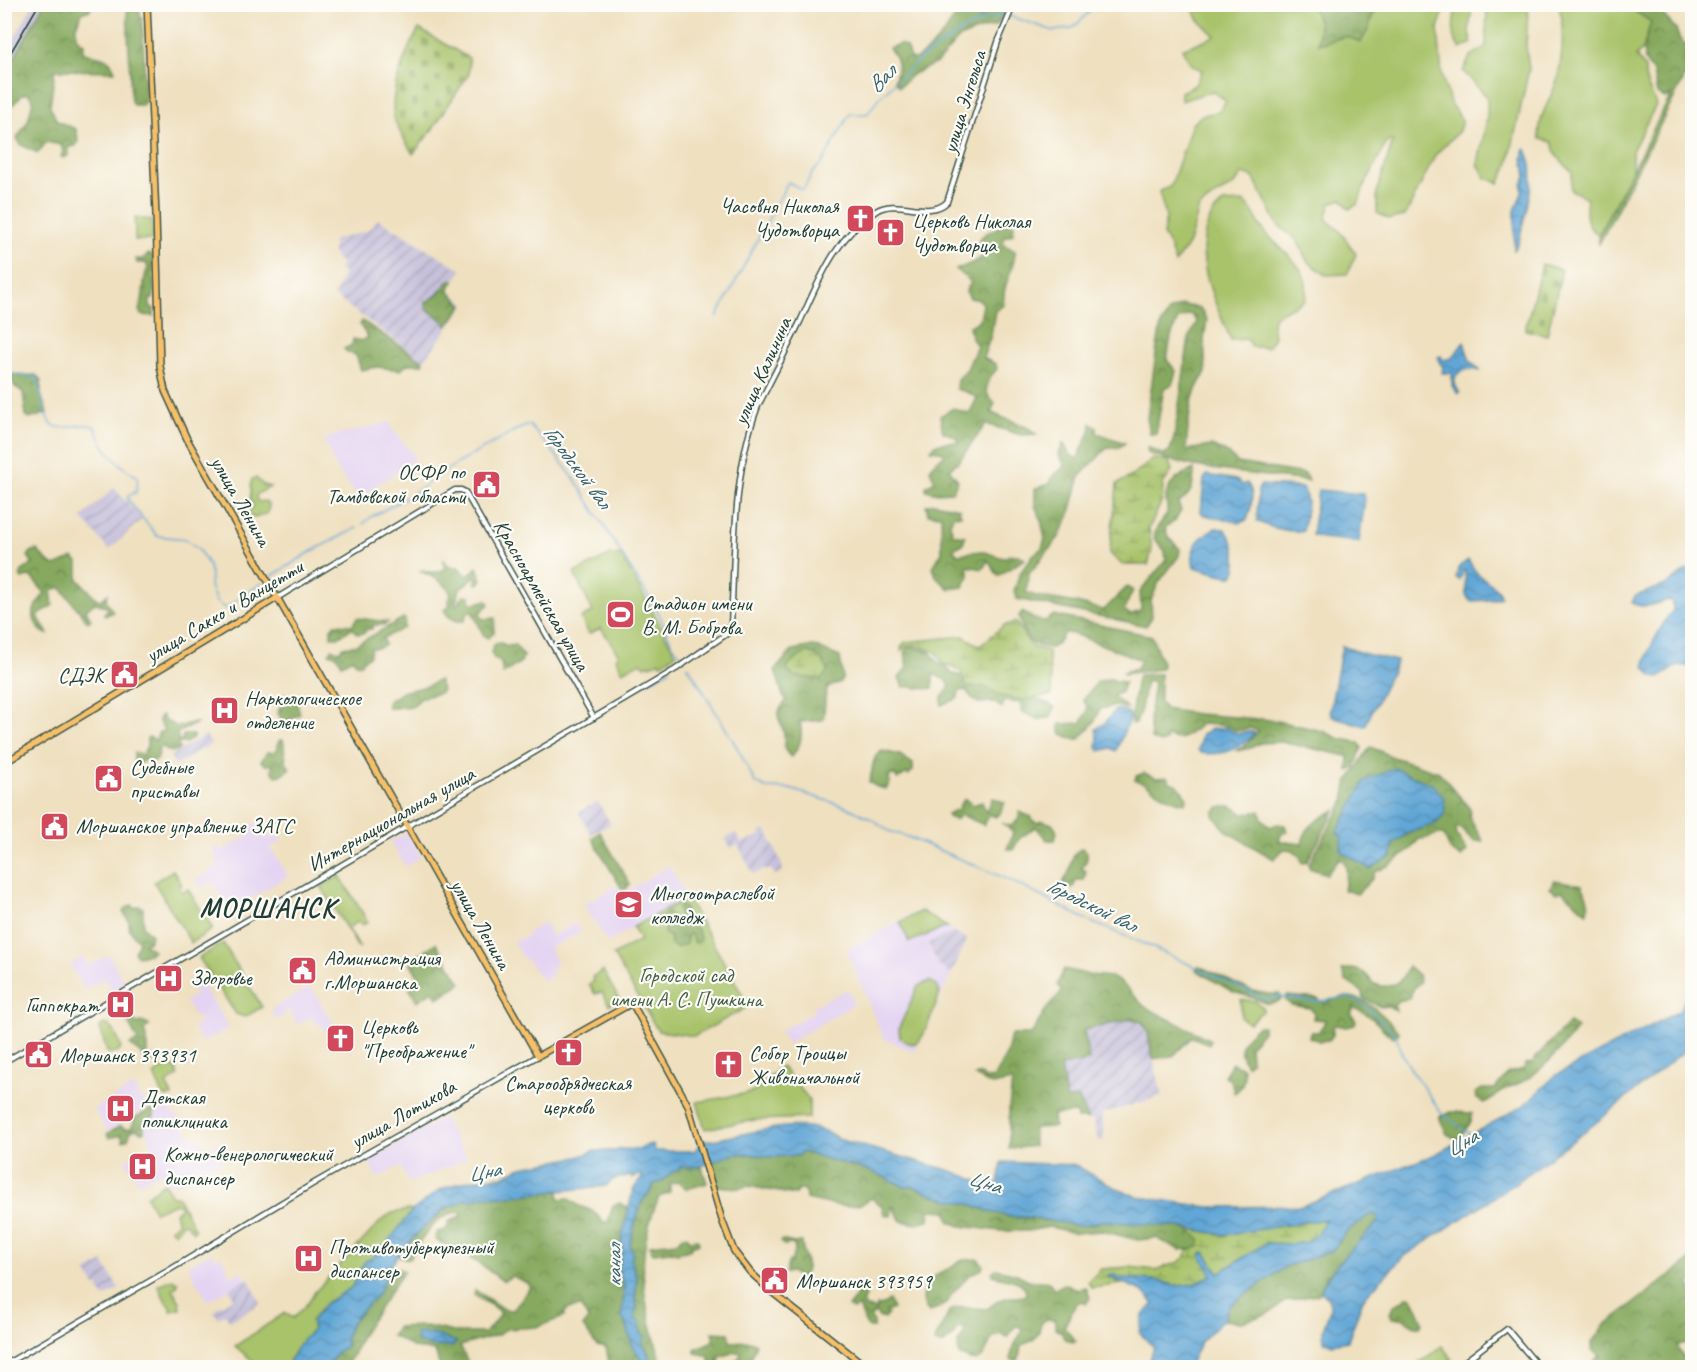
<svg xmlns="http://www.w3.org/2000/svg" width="1697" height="1372" viewBox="0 0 1697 1372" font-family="Caveat,sans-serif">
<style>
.built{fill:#e4d3f2}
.industrial{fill:url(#industrial-furrows)}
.railway{fill:#c6c0da}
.green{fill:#a8c36a;stroke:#64804f;stroke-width:1.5}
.forest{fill:url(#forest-crowns);stroke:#527349;stroke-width:1.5;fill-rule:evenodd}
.wetland{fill:url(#wetland-marsh);stroke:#64804f;stroke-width:1.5}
.cemetery{fill:url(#cemetery-stones);stroke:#64804f;stroke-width:1.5}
.water{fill:url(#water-waves);stroke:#407285;stroke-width:1.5}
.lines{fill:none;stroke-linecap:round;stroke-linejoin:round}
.stream{stroke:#61a6d6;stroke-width:1.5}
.minor-casing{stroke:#3e5549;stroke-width:7}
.major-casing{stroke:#3e5549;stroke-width:8}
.minor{stroke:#fff;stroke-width:4}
.major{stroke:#f6c06b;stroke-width:5}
.rail{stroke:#1f3d34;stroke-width:1.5}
.labels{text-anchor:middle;stroke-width:4.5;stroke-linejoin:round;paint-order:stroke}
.street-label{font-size:21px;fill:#1f3d34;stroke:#fdfcf7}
.poi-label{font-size:21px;fill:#1f3d34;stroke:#fdfcf7;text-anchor:start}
.park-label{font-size:21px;fill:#415e42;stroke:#fdfcf7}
.water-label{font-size:22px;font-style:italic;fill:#36626d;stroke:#fdfcf7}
.district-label{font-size:27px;font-weight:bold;letter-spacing:1.5px;fill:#1f3d34;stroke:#fdfcf7}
</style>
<defs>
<pattern id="industrial-furrows" width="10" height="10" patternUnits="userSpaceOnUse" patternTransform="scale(1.5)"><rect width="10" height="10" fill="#c6c0da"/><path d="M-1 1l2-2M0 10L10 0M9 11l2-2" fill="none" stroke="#a09db2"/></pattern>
<pattern id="forest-crowns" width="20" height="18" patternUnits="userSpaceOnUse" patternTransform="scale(1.5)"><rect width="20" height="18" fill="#86a95e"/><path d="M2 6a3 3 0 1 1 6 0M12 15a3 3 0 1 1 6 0" fill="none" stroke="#6d8b4e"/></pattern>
<pattern id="wetland-marsh" width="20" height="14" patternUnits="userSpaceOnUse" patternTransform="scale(1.5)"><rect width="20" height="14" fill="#a8c36a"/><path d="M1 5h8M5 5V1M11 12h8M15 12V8" fill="none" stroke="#88a058"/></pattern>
<pattern id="cemetery-stones" width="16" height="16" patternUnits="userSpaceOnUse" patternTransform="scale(1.5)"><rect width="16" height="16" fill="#a8c36a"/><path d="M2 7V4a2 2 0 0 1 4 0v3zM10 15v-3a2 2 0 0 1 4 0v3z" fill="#88a058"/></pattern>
<pattern id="water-waves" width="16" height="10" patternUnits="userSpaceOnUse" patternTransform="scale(1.5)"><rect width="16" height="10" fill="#61a6d6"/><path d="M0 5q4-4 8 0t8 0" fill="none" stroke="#4f88ae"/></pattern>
</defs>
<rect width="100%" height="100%" fill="#fdfcf7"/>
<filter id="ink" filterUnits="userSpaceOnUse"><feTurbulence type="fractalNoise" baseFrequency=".0167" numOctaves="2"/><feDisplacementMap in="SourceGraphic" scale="12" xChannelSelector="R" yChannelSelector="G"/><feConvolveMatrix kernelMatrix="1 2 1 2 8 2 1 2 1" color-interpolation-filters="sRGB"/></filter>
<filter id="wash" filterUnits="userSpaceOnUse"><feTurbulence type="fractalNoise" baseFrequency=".008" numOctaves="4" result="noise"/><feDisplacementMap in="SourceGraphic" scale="24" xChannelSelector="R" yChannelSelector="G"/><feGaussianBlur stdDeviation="1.35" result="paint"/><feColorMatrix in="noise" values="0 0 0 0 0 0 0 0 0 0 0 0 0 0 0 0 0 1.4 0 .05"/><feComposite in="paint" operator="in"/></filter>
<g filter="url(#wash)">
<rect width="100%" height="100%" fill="#efe0c0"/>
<path class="built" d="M390,422L392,429L416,458L359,498L337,469L324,440L329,437Z
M261,820L272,839L279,835L282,841L271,848L288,876L230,911L212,882L201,888L196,879L218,866L215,859L217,858L212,848L217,845L220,851L223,850L250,835L246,828Z
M406,833L421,857L406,866L390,842Z
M669,866L687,898L640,923L607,943L584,904L617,886L622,894Z
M920,910L955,932L928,943L938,964L951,975L914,1052L884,1038L847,953L851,947Z
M544,922L552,936L575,923L581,932L549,948L556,960L555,966L549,969L553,975L543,981L529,962L522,957L513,942L529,935L528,932Z
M109,955L125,983L112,991L104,979L84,990L70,965L83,957L88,966Z
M196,975L229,1028L202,1043L193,1027L202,1022L199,1017L196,1019L185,1001L196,995L187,980Z
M310,987L340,1033L330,1039L319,1022L315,1024L311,1017L298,1025L288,1010L283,1012L285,1015L276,1020L272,1012V1009Z
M848,989L854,1004L787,1044L780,1031L814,1012L812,1007Z
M133,1086L147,1108L107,1131L94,1109Z
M168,1105L173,1115L176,1114L192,1139L196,1136L207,1148L218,1141L228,1157L179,1183L173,1184L171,1181L166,1183L160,1172L139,1183L125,1160L152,1145L141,1120Z
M443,1118L467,1159L409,1183L400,1166L378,1178L368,1161Z
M212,1252L216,1259L221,1256L231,1276L242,1271L246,1279L208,1301L188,1266Z"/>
<path class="industrial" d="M378,219L462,270L448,289L465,304L424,361L334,296L344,273L339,270L342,263L335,258L333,253V240L367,231Z
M114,488L142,519L109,550L82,518Z
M206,735L211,744L175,765L170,756Z
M598,802L611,824L591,834L578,812Z
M761,831H767L781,862L783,871L775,875L772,870H763L753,874L738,845L731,848L725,839L735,833L742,843L761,835Z
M955,932L967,939L951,975L938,964L928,943Z
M1132,1019L1142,1022L1147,1029L1162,1096L1102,1114L1104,1140L1098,1141L1093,1120L1088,1119L1079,1098L1066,1099L1061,1065L1089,1061L1083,1030Z
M103,1262L119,1289L104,1298L98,1289L100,1288L98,1285L95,1286L86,1272Z
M248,1278L261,1303L230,1321L225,1314L218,1318L214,1311L217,1309L216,1308L234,1298L229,1288Z"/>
<path class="railway" d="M33,5H43L5,75V54Z"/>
<path class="green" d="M1190,5H1312L1319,23V44L1368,30L1376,5H1446L1438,28L1442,76L1451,105L1462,120L1459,131L1436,154L1405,216L1389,219L1377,213V192L1393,141L1387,142L1364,187L1358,204L1349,209L1342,199L1331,203L1326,219L1340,231L1356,254L1347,274L1326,275L1307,261L1298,241L1278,225L1253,177L1242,174L1234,185L1218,194L1199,208L1189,243L1175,263L1169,245L1163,235L1166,217L1159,192L1171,186L1192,124L1202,115L1219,112L1226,101L1213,91L1181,101V92L1195,85L1202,70L1191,65L1182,49L1215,36L1199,20Z
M1456,5H1472L1469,32L1472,43L1460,49C1450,35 1454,20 1456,5Z
M1487,5H1530L1528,11L1526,46L1529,69L1508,166L1499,183L1486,178L1478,164L1487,119V97L1463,71L1470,57L1486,46Z
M1559,5H1626L1651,22L1643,49L1636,56L1645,68C1644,86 1651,89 1656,105L1632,151V171L1599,234C1585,229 1585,211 1587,198L1571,190L1572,172L1556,155L1552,142L1540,139C1536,116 1553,98 1558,76C1563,53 1564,27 1559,5Z
M1244,202C1256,211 1254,218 1262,228C1279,252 1314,266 1305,300L1275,316L1272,322L1274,337L1268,347H1251L1247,339L1231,340C1216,305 1190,256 1211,217C1213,212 1219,207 1223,203Z
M135,218L152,220L153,240H135Z
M256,478L263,485L270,487L257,494L256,497L258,502L265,501L269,505L268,513L255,518L248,515L249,511L254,505L250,499C252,491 250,486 252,479Z
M611,555H621L676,654L661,664L659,661L650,666L649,664L645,666L641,662L622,671L616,658L619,655L601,628L589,634L581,618L593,612L574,573Z
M173,870L182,885L179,887L182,892L188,889L213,929L191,943L154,882Z
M340,876L368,922L362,925L359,921L348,928L359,947L357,946L321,886Z
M687,898L749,1006L695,1036L658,1031L613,955L640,940L633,927Z
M921,911L947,927L909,942L900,922Z
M223,943L262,1007L245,1017L236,1014L199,958Z
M603,971L619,999L609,1005L602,992L595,994L589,984L594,981L592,977Z
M930,981L937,986L940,993C936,1003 925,1037 918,1042C911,1046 905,1042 900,1038L899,1028L918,986Z
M1241,1000L1255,1001L1263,1007V1011L1249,1023L1241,1018Z
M104,1024C115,1026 117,1038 121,1047L120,1051L111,1054L107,1052L100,1027Z
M172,1066L176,1068L178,1076L166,1084L172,1096L167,1097L163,1095L154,1075L161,1069Z
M781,1066L809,1099V1118L755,1120L705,1129L697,1102L754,1092Z
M164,1183L172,1196H177L180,1200L195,1230L193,1232L186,1223L182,1224L175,1233L170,1229C179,1224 178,1222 175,1212L181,1208L179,1204L175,1203L155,1212L146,1196Z
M409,1210L412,1211C400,1229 385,1254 365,1261L351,1288L326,1303L311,1321L313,1330C301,1340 292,1352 287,1367H260L235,1346L285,1313L293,1318L307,1304L314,1293L382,1220L392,1213Z
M172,1279L178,1282L177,1286L173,1290L180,1302L181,1309L171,1311V1307L166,1302L158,1285Z
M1442,1346L1452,1359L1441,1367H1422L1419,1363Z"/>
<path class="forest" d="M962,4L1006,5L1004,14L996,26L985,28L959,38L937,63L913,74L899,87L894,81C899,67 899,60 889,48L900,44L906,47L910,58L916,59C936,46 951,26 962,4Z
M43,5H91L90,10L82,13L76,26V37L84,44L83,53C98,56 110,55 115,71L55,70L50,106L57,121L76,129L78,140L76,146L69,147V155L64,158L61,157L63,151L61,145L46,142L38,153L21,145L17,138L28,121L33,100L28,93L22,95L5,113V75Z
M129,5H140V15L142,18L146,101L142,105H133L131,101L127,7Z
M1312,5H1376L1368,30L1361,42L1344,36L1318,44L1319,23Z
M1626,5H1654L1676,29L1679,38L1684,44L1692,43V63L1599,244L1598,236L1671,95L1665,98L1657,94L1653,72L1645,61L1643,49L1651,22Z
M1006,222L1014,225L1013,234L1004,237L1003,245L1015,250C1016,270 1001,283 1004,305L995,311L991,335L983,358L996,364L997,369L990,377L986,390L989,397L995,403L991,412C1005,421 1025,422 1036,434L1021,435L986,424L959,461L949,469L958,480L952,492L937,493L926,490V486L935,481L930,470C933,461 937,460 944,456V452L931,450C936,440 949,443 958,442L956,437L943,432L940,416L953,408L969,414L977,398L969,393L956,389L957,379L967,369L977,346L971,337L969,326C981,322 981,316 983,304L980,300L970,298L966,291L971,282L956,270L976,261L983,256C969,233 993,233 1006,222Z
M149,254L153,256L154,295L153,299H150V307L154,308V316L141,315L139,310C146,296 141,281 148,268L146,263H137L136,259H142Z
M451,279L454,281V282L450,285L449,291L463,305L447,326L445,322L427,309L425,302C438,298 441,288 451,279Z
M1183,305L1200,308L1207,320L1204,339L1206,373C1188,395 1189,422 1186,450L1211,446L1226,452L1238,463L1305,474L1308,481C1257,474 1195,471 1148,453L1147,447L1164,455L1170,450L1174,438L1189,338L1197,322L1191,314L1178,319L1171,337L1167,360L1176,371L1172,385L1164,388L1156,434H1150L1147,418L1157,346L1161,325L1170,310Z
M362,321L422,360L423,364H407L401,370L377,367L361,370L356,355L347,352L344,349L352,345L353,339L361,341L368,338L360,325Z
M12,375L22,376L36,375L41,380V394L47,413L30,419L26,416L23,392L15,387L10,377Z
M1091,423L1097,427V433L1125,443L1118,448L1108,447L1080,476L1069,517L1059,537L1029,574L1026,592L1035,596L1076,603L1104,610L1127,587L1133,590L1124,610L1131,615L1141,610L1140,592L1166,560L1165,551L1154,538C1156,523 1163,524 1167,513C1168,507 1166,504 1166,499C1166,483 1181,475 1194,469C1194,485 1192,495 1178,503L1181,511L1175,521L1165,527L1168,537L1180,549L1179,556L1159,582L1151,600L1152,617L1146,626L1017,599L1014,591L1020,573L1033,555L1042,548L1045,539L1041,520L1035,505V489L1049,484L1051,478L1065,466L1059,455L1063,443L1070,454L1077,459L1090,432Z
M934,503L959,508L961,515L953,516L950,523L953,534L965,536L963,544L953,549L958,554L981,551L1003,558C1012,554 1018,553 1025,559L998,576L988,560L983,569L967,566L969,576L963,587L949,589L936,576L933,567L942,552L941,515L928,514L926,505Z
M37,550L48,562L55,566L73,558L78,562V579L98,600L102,599L108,594L106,600L113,612L105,616L104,613L108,610L106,606L95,603L86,610L91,619L88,622L60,587L51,591L53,605L38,616L48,634C40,633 32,621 34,611C35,604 41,599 45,593L30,576L22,579L20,576L22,571L33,564L28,556L32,551Z
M443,560L450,567H458L468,576L477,567L482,579L479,584L475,583L478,579L474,577L460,589L455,604L457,605L464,595L470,596V601L474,604L487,600L489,604L480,613L482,619L495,618L494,633L488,638L484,636L472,611L467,613L464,621C454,622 449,618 444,610L450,606L448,600L451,597C451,584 431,576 420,571L422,570C430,573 437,574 445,569Z
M1022,612L1034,619L1045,621L1054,615L1058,616L1152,636L1162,663L1161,669L1123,674V672L1137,668L1141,660L1074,634L1064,633L1060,641L1052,648C1029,647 1024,638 1019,616Z
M357,618L388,622L383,625H373L372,629H368L364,633L358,634L352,628L338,637H331V628L335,624L352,625Z
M403,618L405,619L404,628L383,638L385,645L378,648H371L370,656L363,660L361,664L356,663L352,658L342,664L337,656L329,653L332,649L339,651L343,647L356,645Z
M498,642L508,646L515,645L524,656L521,662L503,674L501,663L493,657L491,652L494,645Z
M813,646L840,657L843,678L839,683L828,687C823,698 826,708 823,720L800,722C803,735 801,747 791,757C782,750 785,745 784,735C782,717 770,719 787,700L783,696L775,670L793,650Z
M910,646L930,652L939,664L946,666L951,673L1031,696C1039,702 1048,701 1055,708L1050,718L1038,719L1022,712L1020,703L1004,701L1002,708L994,702L978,703L971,697L966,690L959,691L958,698C953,702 948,701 942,705C939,696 947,694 950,686L946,680L933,674V688C922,691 913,685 903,687L899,678L907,668L905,650Z
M1153,674H1160V702L1165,709L1197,714L1272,720L1323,731L1340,739L1358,742L1362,747L1355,768L1348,771L1349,759L1347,756L1282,742L1260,743L1251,748L1236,751L1244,747L1258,731L1250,728L1236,731C1228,723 1212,725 1201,724C1189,733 1184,744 1167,736L1166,741L1160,743L1151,739L1149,718L1154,683L1151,680L1145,685L1141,709L1136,723L1131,724V716L1137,679L1139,675Z
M1111,678L1115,681L1125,682L1121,692L1113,696L1127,708L1115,706L1100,709L1095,721L1080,739H1073L1060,733V724L1081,723L1087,712V706L1083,700L1097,682Z
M439,680L442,690L439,693L421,698L412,707C403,705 397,709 388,708L387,702L402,692L427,686Z
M283,695L296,699L300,714L288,721L283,722L278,713L281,704L280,697Z
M162,715C165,723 162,717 169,722C182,732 184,722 197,723L177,733L179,742L182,741L183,735H193V738L185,743H178L179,749C172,753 168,753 163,746L159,748L158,758L156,761L144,760L134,766V753L142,755L147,746V738L149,737L156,740L159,732L165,731L159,722V717Z
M280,740H283C285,744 283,751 286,758L284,760L290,768L281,775L276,776L272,771V765L270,764L267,766L261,761L267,752H273L278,749V743Z
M1371,747L1393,757L1439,772L1471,810L1469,816L1483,841H1474L1458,827L1456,829L1457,836L1467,851L1461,857L1451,851L1443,834C1435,833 1428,840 1419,839C1409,853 1391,866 1375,872L1373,878L1357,894L1344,890L1347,872L1344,861L1339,859L1327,874L1309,868V864L1344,801L1348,780C1358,772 1361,756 1371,747ZM1437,823L1409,833L1393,844L1392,856L1341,851L1342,837Z
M882,751L900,755L913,764V771L908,775L907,773L898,779L894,775L889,776L890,783L886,789L877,787L869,782C874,771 870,757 882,751Z
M1144,773L1156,778L1167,777L1170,782L1178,785L1187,798L1186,803C1171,801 1160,795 1149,786C1146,783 1140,782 1135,780L1136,776Z
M993,798L1005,803L999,815L995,817L990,814L984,825L961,815L955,820L948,817L947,814L959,809L960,804L965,799L973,805L982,802L986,812Z
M1227,806H1232L1244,814L1260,811L1262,818L1270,827L1277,824L1285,825L1287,831L1281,835L1279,841L1302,844C1304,826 1320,818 1335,810L1307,862L1302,863L1300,856L1293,850L1284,849L1274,859L1229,833L1214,817V812L1219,807Z
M1020,812L1031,817L1033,821L1037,823L1043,821L1052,824L1057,831L1055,840H1047L1036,827L1019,839L1013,850L1007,849L1013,833L1004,824L1011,826L1018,820Z
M600,832L630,884L626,889H622L592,838Z
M1082,848L1087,852V859L1082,869L1086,871L1084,880H1076L1074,887L1062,891L1060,890C1062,882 1066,879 1069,872C1074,860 1068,857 1082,848Z
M1554,880L1582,885C1586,894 1591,903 1587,912C1578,907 1572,897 1562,891L1556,893L1550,888Z
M132,905L134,908L140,906L143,908V927L151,935L150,940L144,944L153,950L149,954L138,956L134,952L139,942L129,929V921L123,912L125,909Z
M680,905L685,909L688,924L698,930L700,939L698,943L693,942L692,935L688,934L686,944L676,948L671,944L670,937L664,933L665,923L660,919L667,912L675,920L680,919L678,907Z
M436,943L461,983L438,998L433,991L417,1001L409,988L421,981L410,962L416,959L415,957Z
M1198,966C1225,976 1248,996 1279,994L1282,998L1277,1002L1268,1004L1254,998L1233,992L1196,970Z
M1408,966L1418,975L1420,982L1414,988L1409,999L1400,1000L1394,1004L1396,1011L1388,1006L1381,1007L1364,999L1361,991L1346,981L1342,970C1354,967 1366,970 1372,983C1390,991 1402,983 1408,966Z
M1064,969L1090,975L1112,977L1123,984L1145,1007L1211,1040L1209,1044L1192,1037L1173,1056L1153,1059L1147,1029L1142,1022L1132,1019L1084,1030L1089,1061L1061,1066L1066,1099L1079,1098L1088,1119H1077L1076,1113L1053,1115L1054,1127L1034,1128V1146L1009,1149V1108L1012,1081L992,1085L975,1076L980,1074L985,1078L993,1079L1007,1053L1011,1035H1031L1045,1011L1062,991L1057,985Z
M1287,996L1318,999L1324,1003C1330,1001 1337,998 1343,997C1366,995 1386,1017 1399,1033L1393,1038C1380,1028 1371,1013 1354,1008L1351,1014L1356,1021L1355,1025L1347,1027L1335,1025L1333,1027V1035L1329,1040L1319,1041L1309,1037L1310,1032H1319L1326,1020L1313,1019L1314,1013L1310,1008L1291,1005L1285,1000Z
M128,1014H132L134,1022L137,1024L141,1022L150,1025L144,1030L148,1046V1055L155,1061L149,1065L140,1053L130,1045L138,1041L125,1017Z
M1569,1023L1577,1028C1562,1049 1544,1069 1522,1082C1516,1085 1510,1086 1504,1090C1497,1094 1492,1099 1484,1103L1477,1099L1475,1093L1482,1089H1495L1508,1073L1524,1069L1525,1064L1534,1063V1059Z
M1258,1026H1263V1031L1250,1046L1251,1061L1246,1065C1234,1046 1243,1039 1258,1026Z
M1232,1063L1243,1068C1245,1077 1244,1088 1234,1093L1231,1081L1224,1076Z
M150,1110L154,1111V1116L144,1123V1132H141L136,1129L131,1131L128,1139L123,1141L122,1135L109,1138L107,1134L120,1126L125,1129L131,1128L134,1122V1118Z
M1451,1112L1472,1113L1471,1122L1458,1140L1447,1134L1439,1117Z
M803,1152L873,1172L905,1187L913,1186L939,1197L973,1205L988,1211L1011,1217L1089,1225L1102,1221L1179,1227L1191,1231L1201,1239L1199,1247L1180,1250L1156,1238L1138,1240L1102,1231L1075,1233L1050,1227L1028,1231H1001L961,1226L950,1222L947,1211L930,1210L929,1221L917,1224L901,1221L893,1207L891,1216L884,1214L882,1206L871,1198C855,1213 825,1203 806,1199L805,1190H798L795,1195L748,1186L739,1188L717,1186L709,1164L719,1158L739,1153L772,1157L784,1155L797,1156Z
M681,1166L688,1168L702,1167L707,1183L687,1189L678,1182L670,1184V1192L659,1197C632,1258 644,1307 663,1367H649C652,1360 647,1348 642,1344L641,1334L634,1318L637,1308L635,1297L637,1279L631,1260L630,1244L634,1227L642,1201L649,1194L655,1182H662L667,1174Z
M559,1190V1199L568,1198L579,1206L593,1211L603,1222H608L613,1205L620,1203L629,1208L621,1242L623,1247L618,1269L624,1286L622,1317L628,1329L632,1346L640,1357L639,1367H613C606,1362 609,1356 606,1348L597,1346L583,1327L588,1319L581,1307L567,1309L564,1313V1317L537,1327L506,1329L498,1335L460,1346L470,1367H440L435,1351L414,1348L391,1335L398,1327L426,1326L458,1333H485L501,1314C495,1305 482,1302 474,1295L475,1290L505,1310H513L529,1289V1284L512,1276L504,1281L500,1279L477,1262L436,1240L435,1235L437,1232L445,1230L448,1227V1222L461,1216L462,1212C436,1211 421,1241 409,1259L398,1256C412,1240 425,1224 442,1212C450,1206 460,1206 466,1198L472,1201L482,1195L502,1197Z
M1371,1214L1379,1216L1377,1223L1327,1276L1319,1294L1286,1301L1268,1314L1242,1322L1223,1320L1230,1305L1287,1266L1332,1251L1347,1231Z
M684,1236L688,1237L690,1240L698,1239L699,1244L692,1245L689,1250L678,1253L670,1251L654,1253L651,1251L650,1245L677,1242Z
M782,1240L793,1243L802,1242C802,1255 812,1266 801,1278L791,1272L785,1273L789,1261L791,1263L795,1247L792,1244L784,1245L780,1242Z
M978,1259L983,1265L982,1269L970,1275L952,1294L946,1304L929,1312C917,1299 925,1283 939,1273C943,1270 948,1270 952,1267C956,1264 954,1263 959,1261C964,1259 972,1260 978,1259Z
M1692,1259V1281L1690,1284L1692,1289V1342L1678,1345V1349L1690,1367H1592L1595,1359L1601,1356L1592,1351V1342L1605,1325Z
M398,1268L404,1271L361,1336L352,1357L344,1367H329V1365L337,1352L346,1346C343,1327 358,1316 369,1303C377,1293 384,1282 388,1270Z
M996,1269L1017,1274L1030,1281H1046L1050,1283L1054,1290L1063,1284L1079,1289L1086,1287L1090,1298L1086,1304L1081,1301L1076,1304L1064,1327L1076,1341L1072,1342L1064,1338L1061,1332L1055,1329V1320C1037,1316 1043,1329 1035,1338C1031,1342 1025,1344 1021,1345L1019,1359L1015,1361L1011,1360V1355L1015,1344L1022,1331L1020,1326L1014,1327L1008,1337L1000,1334L992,1338C984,1354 984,1369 959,1355L958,1343L965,1332L963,1328H957L953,1336L944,1344L935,1343C935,1333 946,1322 949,1311L961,1307L987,1309C993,1304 1002,1297 1010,1297C1017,1297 1019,1298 1026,1295C1026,1278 1006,1280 993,1275L992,1272Z
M861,1288L866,1291V1297L862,1302L866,1308L876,1310L877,1306H881L889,1300L893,1309L886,1312L888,1314L885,1318H880L875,1313L870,1317L874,1323V1328H869L865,1323L859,1306L853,1310L848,1307L856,1297L858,1289Z
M1407,1297H1412C1415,1303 1421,1316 1423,1322L1420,1326H1415L1402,1318H1392L1390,1313L1394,1305L1403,1301Z
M713,1332L729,1333L730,1342L750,1341L756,1344L751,1359L731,1364L740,1357L741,1352H734L718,1358L722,1367H712L710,1359L706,1355L695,1353V1349L713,1341Z"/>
<path class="wetland" d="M1153,459L1169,461L1172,471L1163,484L1162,501L1149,528L1152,550L1148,565H1123L1110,554C1110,531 1116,508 1117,484L1132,476Z
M1016,622L1032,647L1048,651L1052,695L1023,700L1002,696L984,687H967L960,670L942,663L936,652L915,645L905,647L901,650L902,645L906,642L963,636L980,646L1003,626Z
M807,652C817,654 824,661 828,671L821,679L793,676L787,670L790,663Z
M1326,1219L1318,1232L1307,1242L1291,1244L1266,1243L1219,1273L1205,1252L1200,1254L1212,1275L1193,1284L1178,1286L1155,1280L1121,1278L1112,1274L1108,1277L1122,1284L1092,1288L1088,1282L1101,1269L1129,1267L1156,1270L1179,1262L1186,1256L1187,1250L1199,1247L1201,1240L1191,1231L1179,1227L1224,1235Z"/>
<path class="cemetery" d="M419,29L469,58V74L432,130L413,154C407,143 396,129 394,117C389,91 406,51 419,29Z
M1542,264L1562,270L1547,335L1525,330Z"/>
<path class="water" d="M1525,148C1541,174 1524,213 1519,242L1514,251L1515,211L1522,192V185L1526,177L1523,158Z
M1464,342L1470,361L1481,371C1464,366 1446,374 1460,393L1458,394L1452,386V373H1442L1443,367L1439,362L1438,357L1441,356L1443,360L1452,358Z
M1207,475L1236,480L1242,485L1247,483C1256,493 1251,509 1247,520L1240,523L1204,515L1201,512L1204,479Z
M1261,485L1298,487L1304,489L1307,502L1303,531C1289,532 1270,528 1257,521L1258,490Z
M1318,490L1363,494L1365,499L1359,542L1322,538L1312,535Z
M1214,528L1225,529C1234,540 1241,563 1233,576C1220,576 1207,570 1194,567C1189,546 1198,539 1214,528Z
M1468,560L1476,572L1498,590L1501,597L1491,600L1470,601L1466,595L1465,570L1463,571L1460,580L1456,578L1460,566Z
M1692,568V667L1678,665L1659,678L1653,677C1650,673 1646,670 1645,665C1645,654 1665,619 1673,610V603L1670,600C1658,603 1644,610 1632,603L1635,596L1668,584L1685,571Z
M1342,646L1362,653L1397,661L1365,726L1331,716L1330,711Z
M1115,710H1123L1129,713V720L1116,751L1111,748L1100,751L1097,748L1098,737L1096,729L1105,723Z
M1227,728L1237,734L1249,731L1255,733C1241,749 1222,756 1201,753L1198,750L1202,734L1211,729Z
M1394,768L1433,785L1444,798L1445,813L1437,823L1409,833L1393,844L1392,856L1370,869L1341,851L1342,837L1337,833L1365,781Z
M1692,986V1045L1582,1134L1513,1185L1403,1257L1363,1299L1348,1341L1331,1344L1324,1342C1324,1339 1323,1335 1323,1332C1325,1316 1339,1303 1321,1292C1325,1272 1362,1239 1377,1223L1378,1216L1371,1214L1347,1231L1332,1251L1287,1266L1230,1305L1223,1320L1200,1343L1189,1367H1145L1154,1348L1140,1333L1143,1315L1154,1304L1142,1291L1107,1276L1112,1274L1121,1278L1155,1280L1178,1286L1193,1284L1212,1275L1200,1255L1205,1252L1219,1273L1266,1243L1291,1244L1307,1242L1318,1232L1326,1219L1224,1235L1179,1227L1102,1221L1079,1226L1026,1217H1011L988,1211L973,1205L939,1197L913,1186L905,1187L873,1172L803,1152L797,1156C789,1155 782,1157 773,1157C762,1157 748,1152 736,1154C716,1157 702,1172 681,1166L678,1171L672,1172L662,1182L654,1184L649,1194L642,1201L634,1227L630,1244L633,1254L631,1260L637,1279L635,1297L637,1308L634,1318L640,1322L641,1334L645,1336L642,1344C647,1348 652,1361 649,1367H641L640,1357L632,1346L628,1329L622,1317L624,1286L618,1269L623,1247L621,1242L633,1190L643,1176L639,1175L633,1178L630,1176L614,1179L606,1186L502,1197L482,1196L472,1201L466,1198C461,1205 457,1203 450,1206C444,1208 437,1215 432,1220C416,1234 400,1250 389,1269C385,1277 383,1286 378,1294C365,1310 342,1323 346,1346L337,1352L329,1365V1367L287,1368C292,1352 301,1340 313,1330L311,1321L326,1303L351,1288L365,1261L371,1259L387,1243L412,1211L441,1189L470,1180L502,1176L521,1167L578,1157L594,1151H615L622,1149L639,1150L644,1146L653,1144L655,1151H694L703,1141C739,1138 807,1111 838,1139L952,1171L988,1185L998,1183L1002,1162L1075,1165L1120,1190L1139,1197L1209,1207L1302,1206L1436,1154L1523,1106L1556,1075L1679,1011Z
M416,1333L435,1335L457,1342L452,1347L430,1346L417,1342Z"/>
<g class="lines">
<path class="stream" d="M717,317L788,182L803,190L813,172L822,163L850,114H867L880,97L921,58L965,29L983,20L1006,15L1054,31L1073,28L1092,9L1093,4
M4,372L37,378C40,388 44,414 49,421C58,436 80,419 95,427C103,449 117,465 138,477L136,492L128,496V500L157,536L186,539L198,549L208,564L211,575L210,586L216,602L225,608L262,583
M363,524L371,517L411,495L451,467L516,430L529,425L552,450L576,481L658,612L673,646L684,658
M272,576L314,550L357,528
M688,666L738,749L755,782L766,788L790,789L844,806L870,818L889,831L908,837L1009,880L1091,922L1147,945L1267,1000L1278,996L1313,1002L1348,997L1361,1002L1396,1035L1401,1052L1412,1071L1442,1114L1473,1136
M598,711L670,669"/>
</g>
</g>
<g filter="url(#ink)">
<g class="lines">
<defs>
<path id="minor" d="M277,598L455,490H461L465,492L594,718
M4,1062L624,700L676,669L728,633L731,624C735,552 732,474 758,406C772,379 786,351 799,324C819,281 834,238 876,211C897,197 928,220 947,202L998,42L1014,4
M4,1365L171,1269L316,1182L538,1056
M1456,1368L1507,1329L1540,1368"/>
<path id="major" d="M147,4L156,215L160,366L165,391L187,439L538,1056L632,1003L688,1105L722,1220L734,1251L750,1272L773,1293L868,1368
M4,763L277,598"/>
</defs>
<use href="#minor" class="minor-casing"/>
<use href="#major" class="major-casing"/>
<use href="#minor" class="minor"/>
<use href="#major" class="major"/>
<path class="rail" d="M4,64L39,4"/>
</g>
</g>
<defs>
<symbol id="church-square" viewBox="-11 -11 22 22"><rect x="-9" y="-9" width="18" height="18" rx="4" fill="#d1495b" stroke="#fdfcf7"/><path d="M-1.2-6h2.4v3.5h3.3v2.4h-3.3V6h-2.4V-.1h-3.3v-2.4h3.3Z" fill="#fff"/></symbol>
<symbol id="civic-square" viewBox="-11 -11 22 22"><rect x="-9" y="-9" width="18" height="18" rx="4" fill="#d1495b" stroke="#fdfcf7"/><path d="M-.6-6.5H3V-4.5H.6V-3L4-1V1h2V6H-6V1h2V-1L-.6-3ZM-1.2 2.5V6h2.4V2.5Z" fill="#fff"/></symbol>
<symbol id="stadium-square" viewBox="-11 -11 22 22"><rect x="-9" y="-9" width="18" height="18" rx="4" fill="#d1495b" stroke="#fdfcf7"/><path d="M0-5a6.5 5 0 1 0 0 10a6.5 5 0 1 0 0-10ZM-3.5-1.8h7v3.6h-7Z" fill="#fff"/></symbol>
<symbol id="hospital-square" viewBox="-11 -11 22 22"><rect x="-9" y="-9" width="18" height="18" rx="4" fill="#d1495b" stroke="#fdfcf7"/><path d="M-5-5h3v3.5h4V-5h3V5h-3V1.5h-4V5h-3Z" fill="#fff"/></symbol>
<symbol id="university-square" viewBox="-11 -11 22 22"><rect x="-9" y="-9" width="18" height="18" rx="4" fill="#d1495b" stroke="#fdfcf7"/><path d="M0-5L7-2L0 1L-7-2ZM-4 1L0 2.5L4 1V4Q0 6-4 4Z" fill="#fff"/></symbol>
</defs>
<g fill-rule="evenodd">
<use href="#church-square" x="844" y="202" width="33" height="33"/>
<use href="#church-square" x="874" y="216" width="33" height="33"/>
<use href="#civic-square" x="470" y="468" width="33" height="33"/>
<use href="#stadium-square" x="604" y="598" width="33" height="33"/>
<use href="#civic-square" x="108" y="658" width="33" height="33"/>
<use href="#hospital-square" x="208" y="694" width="33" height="33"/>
<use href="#civic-square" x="92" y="762" width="33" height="33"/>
<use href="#civic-square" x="38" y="810" width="33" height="33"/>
<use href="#university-square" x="612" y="888" width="33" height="33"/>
<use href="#civic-square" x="286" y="954" width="33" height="33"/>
<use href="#hospital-square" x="152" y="962" width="33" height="33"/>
<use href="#hospital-square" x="104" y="988" width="33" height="33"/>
<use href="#church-square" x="324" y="1022" width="33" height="33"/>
<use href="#church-square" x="552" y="1036" width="33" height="33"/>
<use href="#civic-square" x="22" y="1038" width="33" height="33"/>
<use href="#church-square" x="712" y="1048" width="33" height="33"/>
<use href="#hospital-square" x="104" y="1092" width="33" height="33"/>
<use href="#hospital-square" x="126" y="1150" width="33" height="33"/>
<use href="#hospital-square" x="292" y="1242" width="33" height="33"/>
<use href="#civic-square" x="758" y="1264" width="33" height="33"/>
</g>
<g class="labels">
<g class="street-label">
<text transform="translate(964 102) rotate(-73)" y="7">улица Энгельса</text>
<text transform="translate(762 371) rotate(-66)" y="7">улица Калинина</text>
<text transform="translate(241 501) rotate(60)" y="7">улица Ленина</text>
<text transform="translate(542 595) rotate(60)" y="7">Красноармейская улица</text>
<text transform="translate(224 611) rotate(-31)" y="7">улица Сакко и Ванцетти</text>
<text transform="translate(391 819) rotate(-30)" y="7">Интернациональная улица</text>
<text transform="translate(481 924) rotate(60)" y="7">улица Ленина</text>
<text transform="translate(403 1114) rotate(-30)" y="7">улица Лотикова</text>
</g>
<g class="poi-label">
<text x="839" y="213" text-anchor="end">Часовня Николая<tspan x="839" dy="24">Чудотворца</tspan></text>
<text x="912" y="228">Церковь Николая<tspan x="912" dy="24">Чудотворца</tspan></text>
<text x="465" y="479" text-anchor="end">ОСФР по<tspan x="465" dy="24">Тамбовской области</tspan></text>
<text x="642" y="610">Стадион имени<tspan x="642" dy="24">В. М. Боброва</tspan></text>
<text x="104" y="682" text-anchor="end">СДЭК</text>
<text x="245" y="705">Наркологическое<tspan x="245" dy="24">отделение</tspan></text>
<text x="130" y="774">Судебные<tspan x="130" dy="24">приставы</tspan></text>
<text x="76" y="833">Моршанское управление ЗАГС</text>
<text x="650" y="900">Многоотраслевой<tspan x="650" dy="24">колледж</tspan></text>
<text x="324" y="965">Администрация<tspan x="324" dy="24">г.Моршанска</tspan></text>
<text x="190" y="985">Здоровье</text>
<text x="99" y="1012" text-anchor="end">Гиппократ</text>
<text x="361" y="1034">Церковь<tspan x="361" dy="24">"Преображение"</tspan></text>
<text x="749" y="1060">Собор Троицы<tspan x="749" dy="24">Живоначальной</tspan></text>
<text x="60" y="1062">Моршанск 393931</text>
<text x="568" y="1090" text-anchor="middle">Старообрядческая<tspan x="568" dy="24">церковь</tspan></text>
<text x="141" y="1104">Детская<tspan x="141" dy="24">поликлиника</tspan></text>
<text x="164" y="1161">Кожно-венерологический<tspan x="164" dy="24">диспансер</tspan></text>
<text x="329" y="1254">Противотуберкулезный<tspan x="329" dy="24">диспансер</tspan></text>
<text x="796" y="1288">Моршанск 393959</text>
</g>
<g class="park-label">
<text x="686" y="982">Городской сад<tspan x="686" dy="24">имени А. С. Пушкина</tspan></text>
</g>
<g class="water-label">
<text transform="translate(881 78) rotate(-46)" y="8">Вал</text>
<text transform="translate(578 466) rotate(53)" y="8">Городской вал</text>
<text transform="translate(1092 904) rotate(26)" y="8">Городской вал</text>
<text transform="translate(1461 1142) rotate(-32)" y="8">Цна</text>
<text transform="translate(484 1171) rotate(-11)" y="8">Цна</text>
<text transform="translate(985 1181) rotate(17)" y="8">Цна</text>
<text transform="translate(613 1266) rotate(-90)" y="8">канал</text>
</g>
<g class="district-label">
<text x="268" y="917">МОРШАНСК</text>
</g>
</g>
<rect width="1697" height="1372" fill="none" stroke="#fdfcf7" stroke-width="24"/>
</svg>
